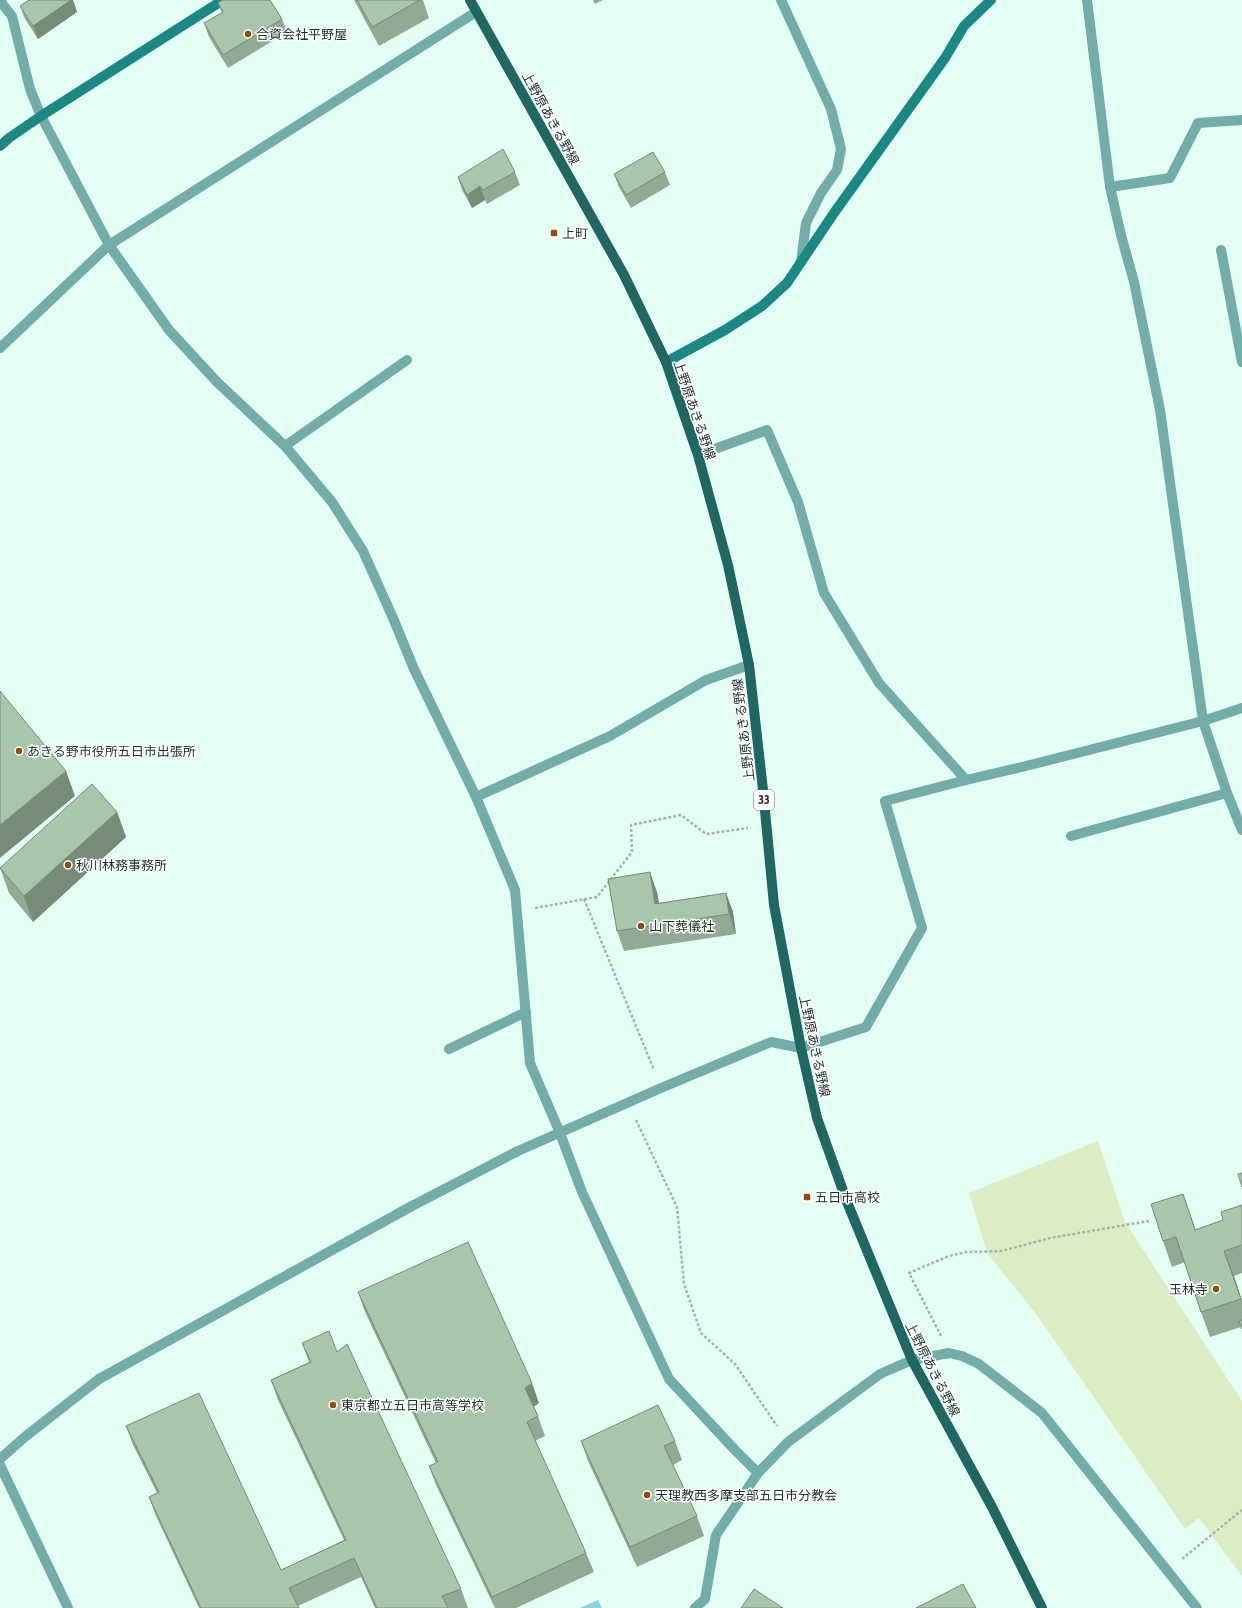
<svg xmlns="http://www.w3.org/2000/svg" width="1242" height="1608" viewBox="0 0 1242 1608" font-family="'Asap Condensed','Noto Sans JP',sans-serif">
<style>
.green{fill:#dcedc4}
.water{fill:#8bd3e2}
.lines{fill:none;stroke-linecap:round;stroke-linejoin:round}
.path{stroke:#a1b7ad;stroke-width:2.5;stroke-dasharray:3 2;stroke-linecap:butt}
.lane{stroke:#73ada9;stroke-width:10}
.street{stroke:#73ada9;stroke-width:10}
.secondary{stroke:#1c8884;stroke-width:10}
.primary{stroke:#206764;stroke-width:10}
.wall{fill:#91aa93}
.shaded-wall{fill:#768b78}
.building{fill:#a9c6ab;stroke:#768b78}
.poi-dot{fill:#8a4e0d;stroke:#fff;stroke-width:1.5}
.labels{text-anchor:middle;stroke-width:3;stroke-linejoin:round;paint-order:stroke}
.shield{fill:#fff;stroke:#626d68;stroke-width:1}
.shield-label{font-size:12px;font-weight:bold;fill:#1e2e27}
.poi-label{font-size:13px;fill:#1e2e27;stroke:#fff;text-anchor:start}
.street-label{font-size:13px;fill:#1e2e27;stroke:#fff}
</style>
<rect width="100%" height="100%" fill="#e5fef3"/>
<path class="green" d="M1098,1141L1125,1222L1242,1401V1576L1199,1518L1185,1529L1036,1314L987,1253L969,1193Z"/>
<path class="water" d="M598,1600L602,1608H580Z"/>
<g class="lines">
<path class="path" d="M584,899L654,1070
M535,908L597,897L632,852L631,825L681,815L706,834L748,828
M636,1120L677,1207L684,1284L701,1333L735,1364L777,1426
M941,1336L909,1273L949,1256L966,1252L1002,1251L1050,1238L1149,1221
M1182,1559L1242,1510"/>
<path class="lane" d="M1110,187L1170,178L1198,123L1242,120
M1221,250L1242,362
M0,348L109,245L476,12
M698,455L767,430L798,502L824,593L879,683L966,780L1022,767L1203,721L1242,708
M476,797L610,736L706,680L749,665
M449,1049L526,1012"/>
<path class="street" d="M781,0L831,109L841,149L837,170L821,193L806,223L801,262
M1087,0L1110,187L1121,235L1134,282L1160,410L1203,721L1227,793L1242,830
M0,1L12,16L30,89L41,116L109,245L169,330L217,382L285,446L332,502L363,551L393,618L414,669L476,797L515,890L530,1063L560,1133L582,1192L669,1379L735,1450L758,1473
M285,446L407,360
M1071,836L1227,793
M0,1459L26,1436L99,1379L410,1207L518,1151L661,1088L771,1042L801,1048L866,1027L922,928L885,801L966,780
M0,1465L68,1608
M695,1608L705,1599L716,1535L758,1473L788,1442L880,1374L912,1360L949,1353L962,1356L979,1364L1042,1413L1197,1608"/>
<path class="secondary" d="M0,146L9,138L41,116L223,0
M666,362L725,330L762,306L787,283L834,213L945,58L964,26L991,0"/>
<path class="primary" d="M470,0L624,275L666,362L698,455L728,565L749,665L763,790L774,905L801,1048L817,1118L847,1202L912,1360L992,1507L1042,1608"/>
</g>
<path class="wall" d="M29,0H73L77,12L38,39L25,19L20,6Z
M354,0H423L429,18L379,46Z
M593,0H603L595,4Z
M218,3L282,19L287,32L228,68L209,37L204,23L222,13Z
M515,172L520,185L487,204L485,200L472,208L462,190L458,177Z
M665,172L670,185L631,208L619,187L614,174Z
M117,812L126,837L33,922L9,893L0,868Z
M657,892L659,903L726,893L733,912L736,934L624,951L617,931Z
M1242,1205V1273L1234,1276L1242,1301V1329L1241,1327L1210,1337L1201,1312L1185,1262L1172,1267L1163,1241L1223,1220Z
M358,1292L539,1403L533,1407L538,1416L545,1436L535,1441L586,1553L594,1572L516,1608H495L436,1485L429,1466L436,1463L365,1312Z
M302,1343L337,1352L461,1589L468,1608H375L361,1577L298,1606L299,1608H199L156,1516L149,1497L157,1493L133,1445L126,1426L281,1570L344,1540L278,1400L271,1380L309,1362Z
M581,1441H675L682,1460L673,1465L697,1516L704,1536L637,1567L588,1461Z"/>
<path class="shaded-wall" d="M71,0H73L77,12L38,39L33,26Z
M480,186L485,200L472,208L467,195Z
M66,771L75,796L0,858V825Z
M117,812L126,837L33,922L24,896Z
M650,872L657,892L662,923L655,904Z
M726,893L733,912L736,934L729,914Z
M1183,1194L1192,1219L1204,1255L1195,1230Z
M1224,1251L1234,1276L1242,1301V1303Z
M532,1383L539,1403L532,1408L525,1388Z"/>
<path class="building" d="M29,0H71L33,26L20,6Z
M222,0H270L282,19L223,55L204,23L223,12L218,3Z
M357,0H420L372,27Z
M503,149L515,172L483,190L480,186L467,195L458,177Z
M653,152L665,172L626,195L614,174Z
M0,691L66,771L0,825Z
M92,784L117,812L24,896L0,868Z
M650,872L655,904L726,893L729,914L617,931L608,879Z
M1242,1173V1187L1238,1174Z
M1183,1194L1195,1230L1223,1220L1221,1212L1242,1205V1245L1224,1251L1241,1299L1201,1312L1176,1237L1163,1241L1151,1204Z
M468,1242L532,1383L525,1388L538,1416L527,1422L586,1553L492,1597L429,1466L438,1462L358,1292Z
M1242,1320V1329L1239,1321Z
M329,1331L337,1352L347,1344L461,1589L442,1596L448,1608H377L354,1558L289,1588L299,1608H201L149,1497L159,1492L126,1426L199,1393L281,1570L346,1540L271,1380L311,1362L302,1343Z
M658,1405L675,1441L664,1446L697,1516L630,1547L581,1441Z
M963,1584L976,1608H916Z
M754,1589L783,1608H741Z"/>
<g class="poi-dot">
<circle cx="248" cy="34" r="4"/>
<rect x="550" y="229" width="8" height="8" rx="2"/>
<circle cx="19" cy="751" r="4"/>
<circle cx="68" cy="865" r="4"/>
<circle cx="641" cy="926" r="4"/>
<rect x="803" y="1193" width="8" height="8" rx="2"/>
<circle cx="1216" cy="1289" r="4"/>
<circle cx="333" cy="1405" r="4"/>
<circle cx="647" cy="1495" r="4"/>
</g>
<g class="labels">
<rect class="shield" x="754" y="790" width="20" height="20" rx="3"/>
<g class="shield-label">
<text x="764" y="804">33</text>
</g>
<g class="poi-label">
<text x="256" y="39">合資会社平野屋</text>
<text x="562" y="238">上町</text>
<text x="27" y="756">あきる野市役所五日市出張所</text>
<text x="76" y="870">秋川林務事務所</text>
<text x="649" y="931">山下葬儀社</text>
<text x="815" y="1202">五日市高校</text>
<text x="1208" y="1294" text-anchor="end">玉林寺</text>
<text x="341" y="1410">東京都立五日市高等学校</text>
<text x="655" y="1500">天理教西多摩支部五日市分教会</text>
</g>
<g class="street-label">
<text transform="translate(551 118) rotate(61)" y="5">上野原あきる野線</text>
<text transform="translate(695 410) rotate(71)" y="5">上野原あきる野線</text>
<text transform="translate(743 730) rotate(-97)" y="5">上野原あきる野線</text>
<text transform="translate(815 1046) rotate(78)" y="5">上野原あきる野線</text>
<text transform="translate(933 1369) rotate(63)" y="5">上野原あきる野線</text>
</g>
</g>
</svg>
